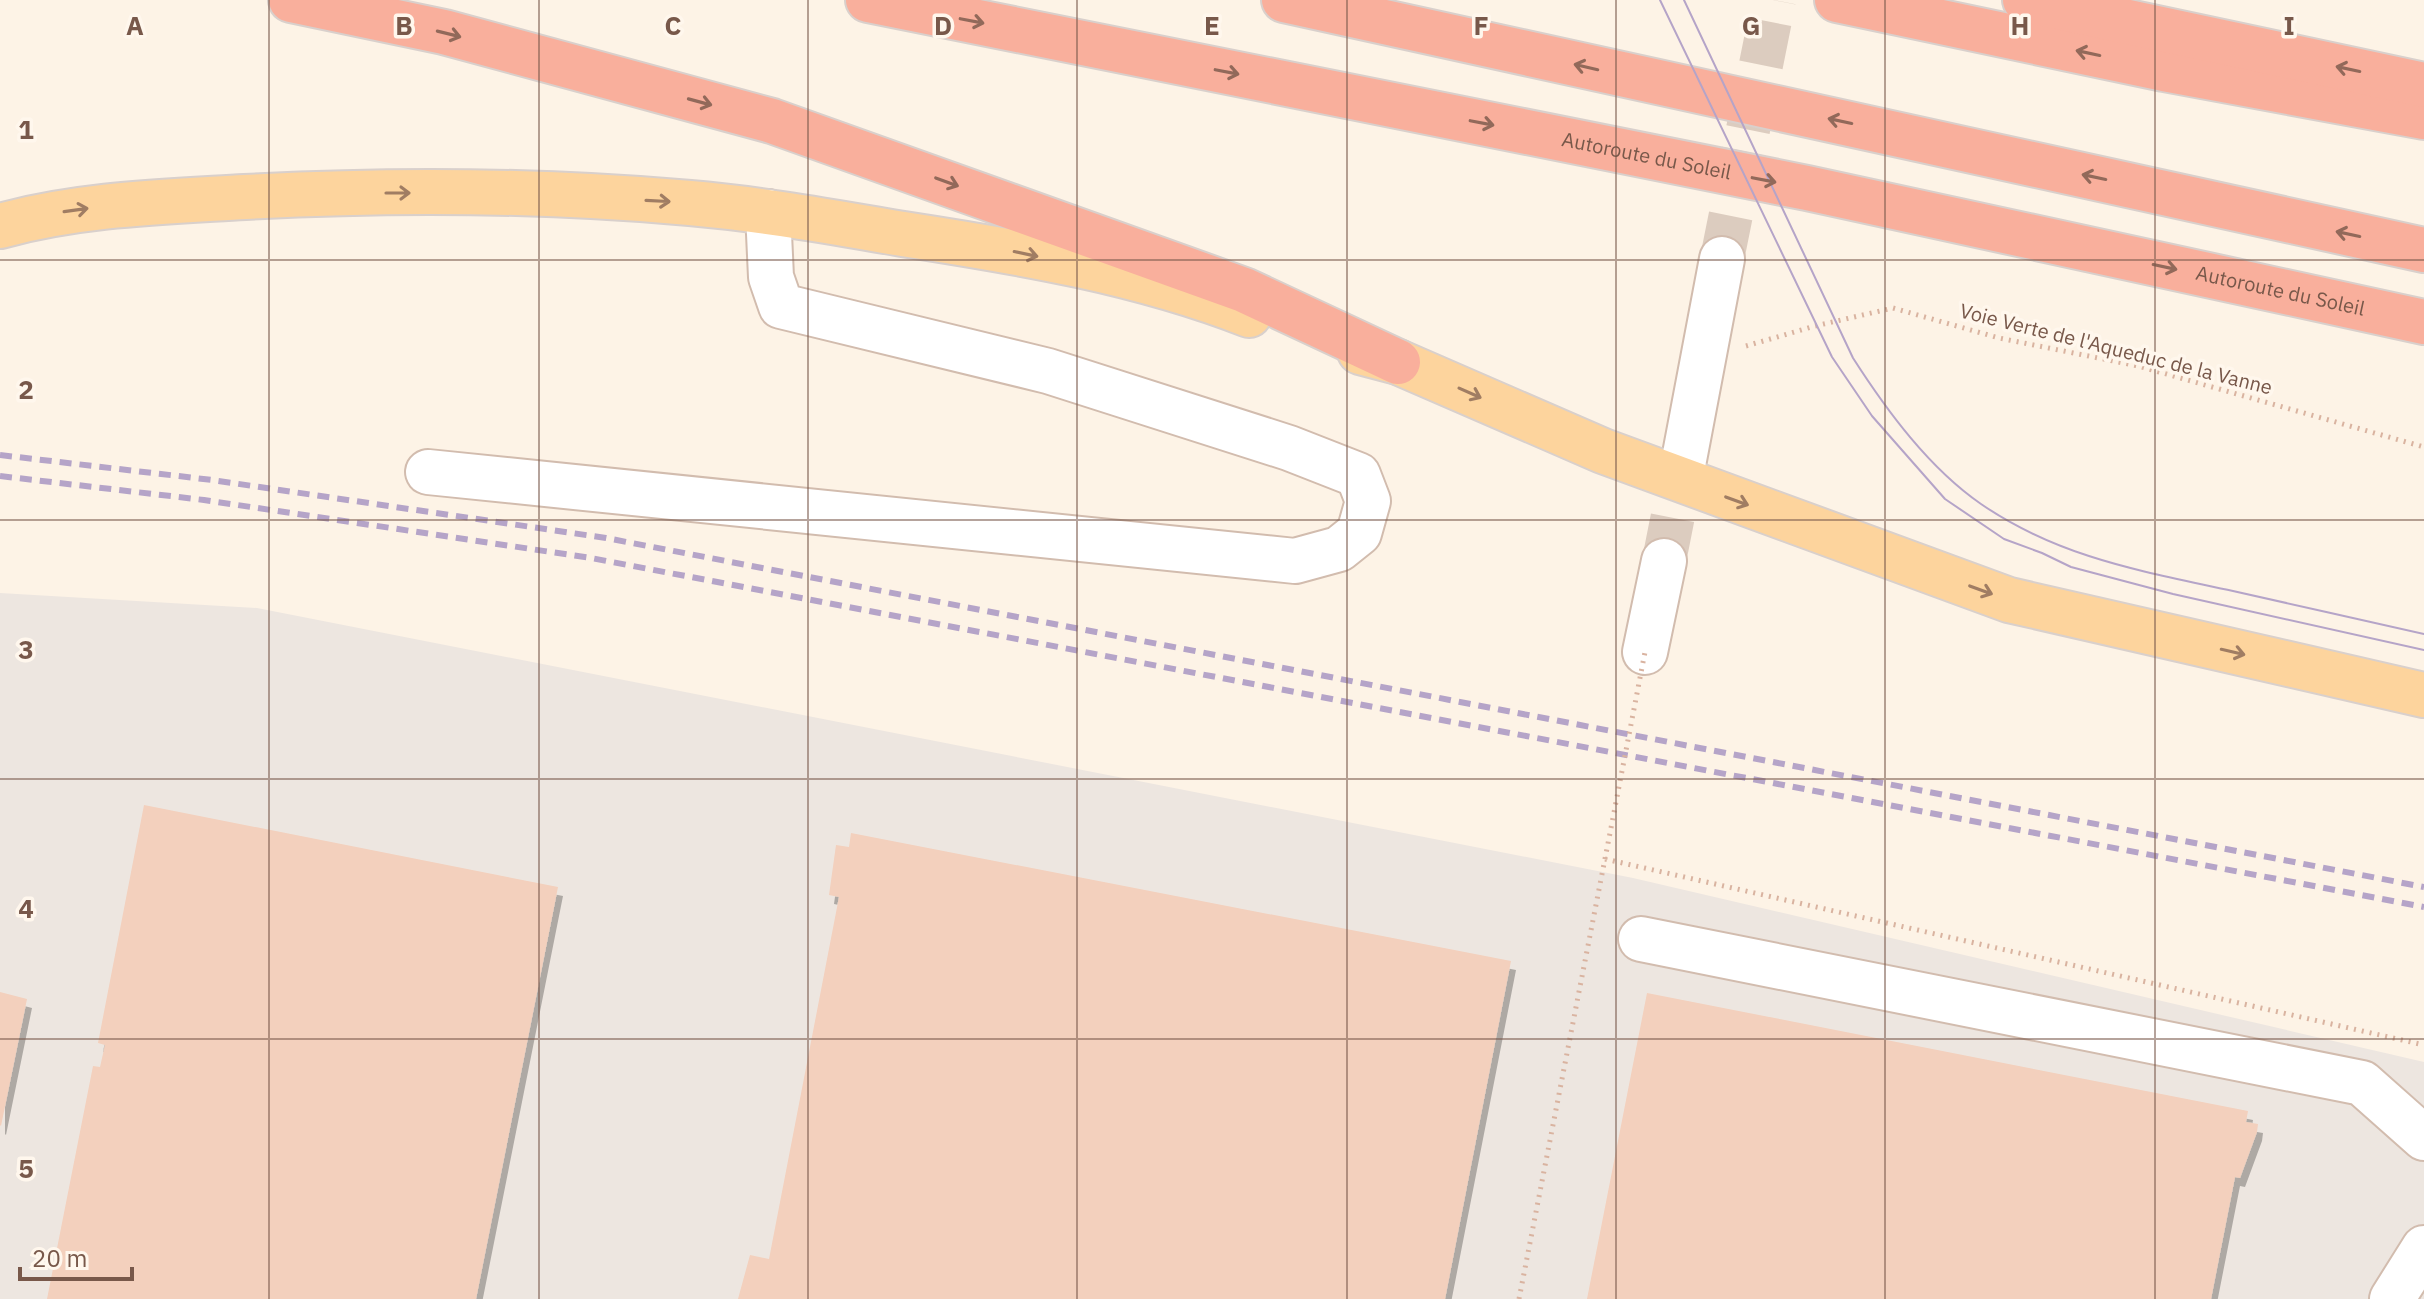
<svg xmlns="http://www.w3.org/2000/svg" width="2424" height="1299" viewBox="0 0 2424 1299" font-family="'IBM Plex Sans',sans-serif">
<style>
.industrial{fill:#ede6e0}
.building{fill:#f3d0bd;filter:url(#shadow)}
.lines{fill:none;stroke-linecap:round;stroke-linejoin:round}
.minor-tunnel{stroke:#dcccbf;stroke-width:44;stroke-dasharray:44 22;stroke-linecap:butt}
.minor-casing{stroke:#d2bcae;stroke-width:48}
.major-casing{stroke:#d9d0cc;stroke-width:48}
.highway-casing{stroke:#d9d0cc;stroke-width:48}
.path{stroke:#d9b3a0;stroke-width:5;stroke-dasharray:2 6;stroke-linecap:butt}
.minor{stroke:#fff;stroke-width:44}
.major{stroke:#fdd49d;stroke-width:44}
.highway{stroke:#f9af9c;stroke-width:44}
.tram{stroke:#b5a4c8;stroke-width:2}
.rail{stroke:#b5a4c8;stroke-width:6;stroke-dasharray:12 8;stroke-linecap:butt}
.path-bridge{stroke:#d9b3a0;stroke-width:5;stroke-dasharray:2 6;stroke-linecap:butt}
.oneway{stroke:#92695a}
.oneway2{stroke:#a07d63}
.grid{fill:none;stroke:#78584a;stroke-width:2;stroke-opacity:0.55}
.labels{text-anchor:middle;stroke-width:7;stroke-linejoin:round;paint-order:stroke}
.street-label{font-size:20px;fill:#78584a;stroke:#fff7ed}
.grid-label{font-size:26px;text-anchor:middle;font-weight:bold;fill:#78584a;stroke:#fff7ed;stroke-width:7;stroke-linejoin:round;paint-order:stroke}
</style>
<defs>
<filter id="shadow"><feDropShadow dx="5" dy="9" stdDeviation="0" flood-color="#0004"/></filter>
</defs>
<rect width="100%" height="100%" fill="#fdf3e6"/>
<path class="industrial" d="M0,593L257,608L1633,878L2424,1062V1299H0Z"/>
<path class="building" d="M144,805L558,887L476,1299H47L93,1066L100,1067L105,1045L98,1043Z
M851,833L1511,961L1445,1299H738L750,1255L769,1259L839,897L829,895L836,845L849,847Z
M0,992L27,999L1,1126L0,1125Z
M1647,993L2248,1111L2246,1122L2258,1124L2257,1132L2240,1178L2235,1177L2211,1299H1587Z"/>
<g class="lines">
<path class="minor-tunnel" d="M1722,259L1774,0
M1664,561L1683,465"/>
<defs>
<path id="minor" d="M1683,465L1722,259
M428,472L1295,561L1339,549L1359,533L1368,501L1358,475L1289,448L1048,371L781,306L771,277L768,212
M1645,652L1664,561
M1641,939L2362,1083L2424,1138
M2392,1299L2424,1248"/>
<path id="major" d="M0,226C80,204 162,202 245,197C393,189 542,190 690,203C761,209 832,222 903,234C1020,252 1139,272 1249,315
M1360,352L1398,362L1603,451L2009,600L2424,695"/>
<g id="highway">
<path d="M291,0L444,32L772,121L1244,290L1398,362"/>
<path id="s1" d="M868,0L1807,188L2424,322"/>
<path d="M1284,0L2424,250"/>
<path d="M1837,0L2164,69L2424,117"/>
<path d="M2025,0L2424,85"/>
</g>
</defs>
<use href="#minor" class="minor-casing"/>
<use href="#major" class="major-casing"/>
<use href="#highway" class="highway-casing"/>
<path class="path" d="M1746,346L1815,326L1893,308L1999,338L2138,366L2424,447
M1605,859L2424,1045
M1519,1299L1611,828"/>
<use href="#minor" class="minor"/>
<use href="#major" class="major"/>
<use href="#highway" class="highway"/>
<path class="tram" d="M1660,0L1832,357L1872,416L1945,499L2004,539L2042,553L2071,567L2173,594L2424,650
M1684,0L1853,358C1887,411 1929,468 1981,504C2060,558 2142,571 2233,591C2297,605 2360,620 2424,634"/>
<path class="rail" d="M0,455L212,480L606,538L2424,887
M0,476L204,500L591,558L2424,907"/>
<path class="path-bridge" d="M1611,828L1645,652"/>
</g>
<defs><path id="oneway-shaft" d="M-6 0H5M1.5-3L5.5 0L1.5 3" fill="none" stroke-width="1.6" stroke-linecap="round" stroke-linejoin="round" transform="scale(2)"/></defs>
<g class="oneway">
<use href="#oneway-shaft" transform="translate(972 21) rotate(11)"/>
<use href="#oneway-shaft" transform="translate(449 34) rotate(14)"/>
<use href="#oneway-shaft" transform="translate(2088 53) rotate(-168)"/>
<use href="#oneway-shaft" transform="translate(1586 67) rotate(-167)"/>
<use href="#oneway-shaft" transform="translate(2348 69) rotate(-168)"/>
<use href="#oneway-shaft" transform="translate(1227 72) rotate(11)"/>
<use href="#oneway-shaft" transform="translate(700 102) rotate(15)"/>
<use href="#oneway-shaft" transform="translate(1840 121) rotate(-168)"/>
<use href="#oneway-shaft" transform="translate(1482 123) rotate(11)"/>
<use href="#oneway-shaft" transform="translate(2094 177) rotate(-168)"/>
<use href="#oneway-shaft" transform="translate(1764 180) rotate(11)"/>
<use href="#oneway-shaft" transform="translate(947 182) rotate(20)"/>
<use href="#oneway-shaft" transform="translate(2348 234) rotate(-168)"/>
<use href="#oneway-shaft" transform="translate(2165 267) rotate(12)"/>
</g>
<g class="oneway2">
<use href="#oneway-shaft" transform="translate(398 193)"/>
<use href="#oneway-shaft" transform="translate(658 201) rotate(3)"/>
<use href="#oneway-shaft" transform="translate(76 210) rotate(-8)"/>
<use href="#oneway-shaft" transform="translate(1026 254) rotate(12)"/>
<use href="#oneway-shaft" transform="translate(1470 393) rotate(24)"/>
<use href="#oneway-shaft" transform="translate(1737 501) rotate(20)"/>
<use href="#oneway-shaft" transform="translate(1981 590) rotate(20)"/>
<use href="#oneway-shaft" transform="translate(2233 652) rotate(13)"/>
</g>
<path class="grid" d="M269,0V1299M539,0V1299M808,0V1299M1077,0V1299M1347,0V1299M1616,0V1299M1885,0V1299M2155,0V1299M0,260H2424M0,520H2424M0,779H2424M0,1039H2424"/>
<g class="labels">
<g class="street-label">
<text dy="7" stroke="none"><textPath href="#s1" startOffset="794">Autoroute du Soleil</textPath></text>
<text dy="7" stroke="none"><textPath href="#s1" startOffset="1442">Autoroute du Soleil</textPath></text>
<text transform="translate(2116 349) rotate(14)" y="7">Voie Verte de l'Aqueduc de la Vanne</text>
</g>
</g>
<g class="grid-label">
<text x="135" y="35">A</text>
<text x="404" y="35">B</text>
<text x="673" y="35">C</text>
<text x="943" y="35">D</text>
<text x="1212" y="35">E</text>
<text x="1481" y="35">F</text>
<text x="1751" y="35">G</text>
<text x="2020" y="35">H</text>
<text x="2289" y="35">I</text>
<text x="26" y="139">1</text>
<text x="26" y="399">2</text>
<text x="26" y="659">3</text>
<text x="26" y="918">4</text>
<text x="26" y="1178">5</text>
</g>
<path d="M20 1267v12h112v-12" fill="none" stroke="#78584a" stroke-width="4"/>
<text x="32" y="1267" font-size="24" fill="#78584a" stroke="#fff7ed" stroke-width="6" paint-order="stroke">20 m</text>
</svg>
